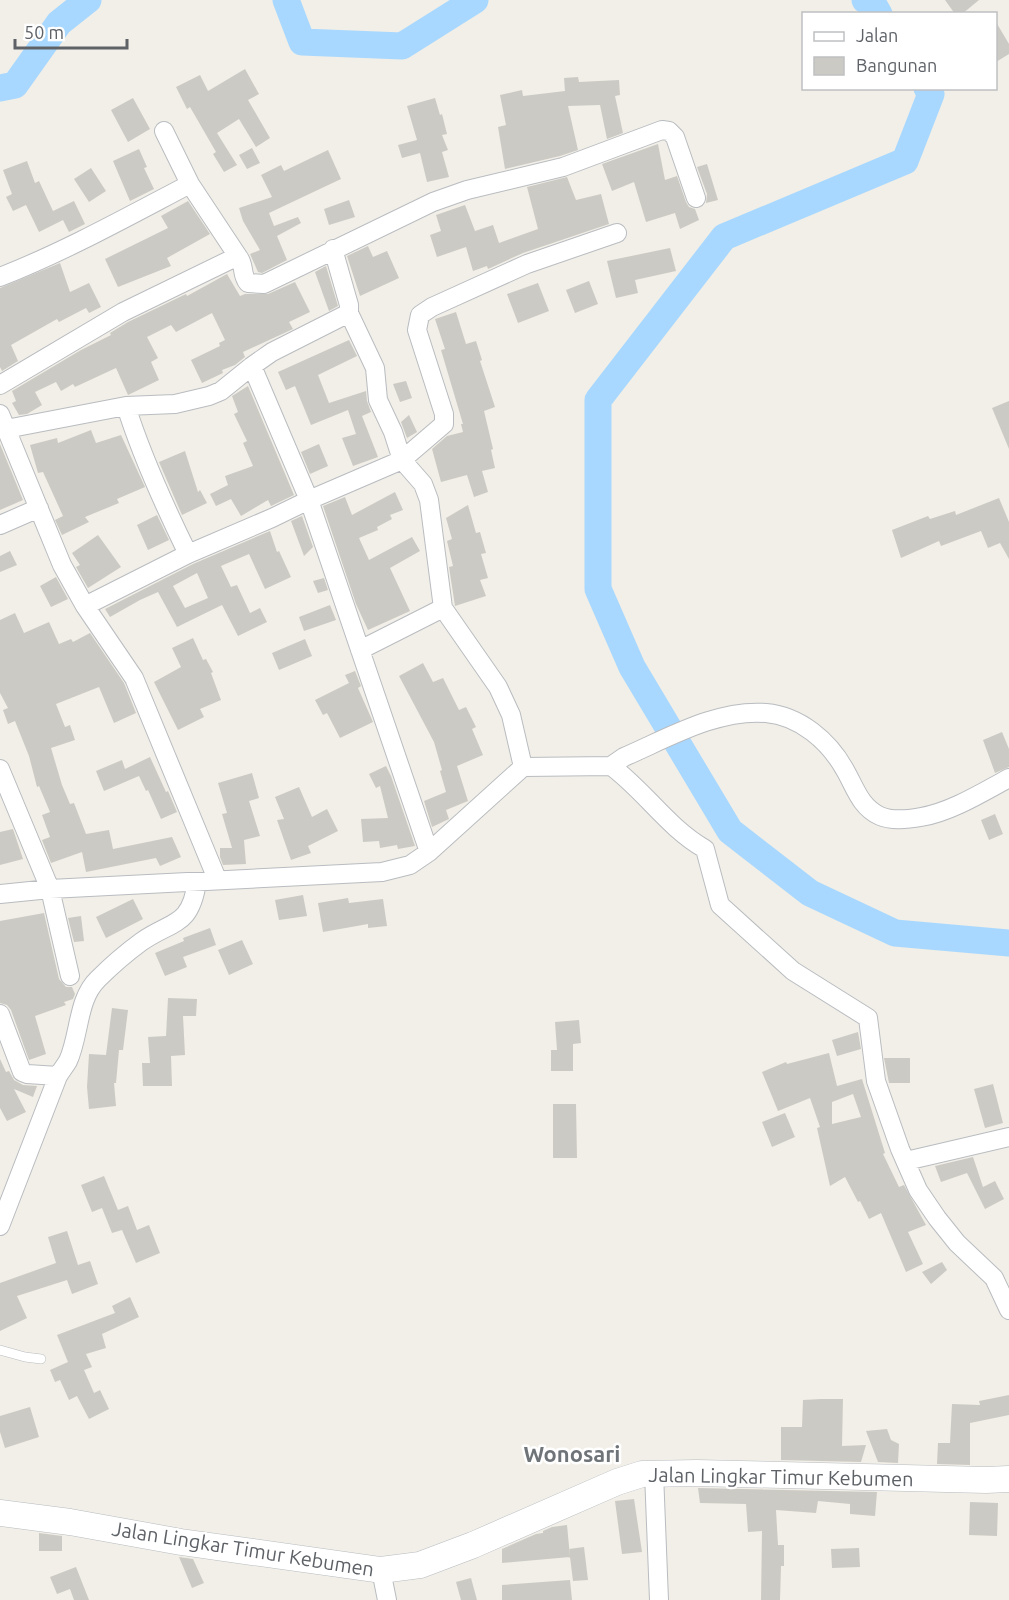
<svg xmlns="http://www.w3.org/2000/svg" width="1009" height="1600" viewBox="0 0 1009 1600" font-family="Ubuntu,sans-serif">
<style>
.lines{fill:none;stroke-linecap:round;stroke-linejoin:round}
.river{stroke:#a8d8ff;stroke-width:27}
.building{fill:#cccac4;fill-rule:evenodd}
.lane-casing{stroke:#b9bcc0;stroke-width:10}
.street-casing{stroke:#b9bcc0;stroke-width:20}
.secondary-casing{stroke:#b8bbc0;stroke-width:27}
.lane{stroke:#fff;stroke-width:9}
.street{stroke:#fff;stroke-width:18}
.secondary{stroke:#fff;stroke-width:26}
.labels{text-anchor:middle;stroke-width:5;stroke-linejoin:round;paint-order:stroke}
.street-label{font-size:20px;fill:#5e6267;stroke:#fff}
.quarter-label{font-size:22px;font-weight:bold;fill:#6f7479;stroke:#fff}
</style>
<rect width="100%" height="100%" fill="#f1efe7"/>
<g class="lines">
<path class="river" d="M286,0L302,42L402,46L475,0
M865,0L872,2L879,14
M0,88L15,85L59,23L88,0
M927,88L931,94L905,161L724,237L598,400V589L632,667L730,831L810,893L895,933L1009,943"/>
</g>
<path class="building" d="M945,0H979L962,14H955Z
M996,22L1009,44V54L996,62Z
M245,69L259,94L248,100L270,138L256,147L239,119L217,133L237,165L224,172L213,154L216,152L190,107L187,109L176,87L200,75L208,91Z
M578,77L579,82L619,80L620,95L615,96L623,133L607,139L600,105L568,106L578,150L560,156L505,169L498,127L506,125L500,95L522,90L523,96L565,91L564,78Z
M133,98L150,129L128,142L111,110Z
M435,98L440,115L442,114L447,134L442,135L448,150L442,152L449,177L427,182L420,153L402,158L398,145L417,140L407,106Z
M658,144L665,180L677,176L686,202L689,207L695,209L699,220L680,229L675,213L646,222L634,182L612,191L602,164Z
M252,148L260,163L247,169L239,155Z
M139,149L147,167L144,168L154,189L130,201L113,161Z
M328,150L341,179L269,213L274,226L298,217L301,223L277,236L287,260L262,273L258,272L250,254L260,250L243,221L239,208L272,197L261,175L281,165L284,171Z
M27,161L35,183L39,181L53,211L74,201L85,224L69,232L63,220L39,232L26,205L13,211L6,197L12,194L3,170Z
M707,164L718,200L706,203L707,194L697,167Z
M91,168L106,191L89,202L74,179Z
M567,177L576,200L601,194L609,224L523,253L488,269L487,266L473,271L466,247L437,257L430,235L441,231L436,215L465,205L475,231L493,225L499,243L538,229L527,187Z
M349,200L355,217L329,225L324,209Z
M188,201L210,234L167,258L171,266L118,287L105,259L168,228L161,216Z
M368,246L373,257L387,251L399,278L360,296L347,256Z
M670,248L676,271L635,280L638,293L616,298L607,261Z
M60,263L70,292L89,283L101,307L89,313L86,308L59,322L57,319L11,345L18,361L2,371L0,367V288Z
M326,266L338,306L329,311L315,272Z
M227,274L240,296L245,294H268L295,282L310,312L289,322L293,329L243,352L245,357L235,365L222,370L223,373L202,383L191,360L220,346L219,343L225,340L212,313L176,332L171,325L147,337L158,358L151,362L159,380L128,395L116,368L75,387L73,384L61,391L56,382L35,392L42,405L27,414L19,415L12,403L16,401L12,391L81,350L111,335L110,333L128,322L186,294L187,296Z
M589,281L598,304L575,313L566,290Z
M538,283L549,311L518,323L507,294Z
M456,312L466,344L476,341L482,360L480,361L495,407L484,411L493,449L491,450L495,468L482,471L488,492L474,497L467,475L441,482L432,449L447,436L463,432L461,424H463L441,350L445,349L435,319Z
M349,340L357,356L318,375L329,403L366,391L367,401L371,412L362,416L378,457L353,466L342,438L356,434L348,410L311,425L295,386L286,390L278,372Z
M406,381L412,398L400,402L393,384Z
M248,386L294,495L271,506L268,500L241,516L231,499L216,506L210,494L228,485L225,476L253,466L243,443L247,441L234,414L238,412L232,396Z
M1009,401V449L992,408Z
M409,415L417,432L407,438L401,422Z
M91,430L96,443L121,435L145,487L117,499L119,503L85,517L89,522L62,535L55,520L63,516L43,472L38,473L30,445L57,438L58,443Z
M0,444L23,500L0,510Z
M319,444L328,466L310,474L301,452Z
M185,451L198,492L200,490L207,503L182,515L159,462Z
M395,492L403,510L390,515L392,519L377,527L378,530L359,538L369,560L412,537L420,551L390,568L410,611L368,630L356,604L323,506L345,497L352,515Z
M999,498L1009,522V559L1000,543L988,548L981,531L941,546L939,541L901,558L892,530L928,516L930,519L955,511L956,515Z
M468,505L476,533L480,532L486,553L481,554L488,578L480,580L486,596L455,606L449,567L453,566L447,541L452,539L446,518Z
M157,515L169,540L148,550L137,525Z
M302,516L313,547L304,556L291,521Z
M270,531L277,552L279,551L291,577L265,589L249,554L221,566L231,587L237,585L250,613L260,608L267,622L238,636L222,605L177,627L158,592L140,600L110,617L105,609L193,564ZM197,573L208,598L185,608L173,586Z
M98,535L121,567L88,588L76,567L80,565L72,553Z
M10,551L17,565L0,572V556Z
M56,577L68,599L51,607L40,586Z
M324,578L328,590L318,593L313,581Z
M330,605L336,620L304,631L299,617Z
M15,613L24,633L49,622L59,644L71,639L73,642L90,633L124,683L136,713L114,723L99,687L56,704L65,727L70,725L75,740L51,748L62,785L70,804L74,803L86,834L109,830L113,849L172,837L181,857L160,866L156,858L86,872L82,852L51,863L42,840L50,837L42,815L50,812L39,786L37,787L29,756L15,721L8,724L3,710L8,708L0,693V620Z
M193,638L203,660L206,659L213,672L211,673L221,700L200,709L204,717L178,730L154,682L181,667L172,648Z
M305,639L312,656L279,670L272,653Z
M423,663L433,682L443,678L459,710L466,707L476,727L472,729L483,755L457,766L468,801L446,810L449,819L432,827L424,801L446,792L440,771L442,770L434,742L399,676Z
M355,671L361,686L358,688L373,722L340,738L327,713L323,715L315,700L349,683L345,675Z
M1002,732L1009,749V767L995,773L983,740Z
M150,757L166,792L168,791L177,812L161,819L148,790L146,791L139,776L104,791L96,771L122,760L125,769Z
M386,766L391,776L415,846L398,849L397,845L380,848L379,841L363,842L361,819L388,818L380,786L376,788L369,774Z
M252,773L259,798L249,801L260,836L244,840L246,864L223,865L220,857V848H232L222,814L227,813L218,783Z
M299,787L312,817L327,809L338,831L308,846L311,853L291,860L277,820L284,819L275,797Z
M995,814L1003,834L989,840L981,820Z
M13,829L23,859L0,865V832Z
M303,895L307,916L279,920L275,900Z
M348,898L349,903L383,899L387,926L368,928V924L323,932L318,903Z
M133,899L143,919L106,938L96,917Z
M44,913L59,979L66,987H72L75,994L73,999L64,1002L66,1005L35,1016L46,1054L29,1060L11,1010L7,1005L0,1003V921Z
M81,916L84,941L74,942L68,918Z
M210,928L216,945L183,957L187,967L165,976L155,953L184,941L183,938Z
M242,940L253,964L229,975L218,950Z
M168,998L197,999L196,1016H183L185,1055L171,1056L172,1086H143L142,1063H150L148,1037L166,1036Z
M112,1008L128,1010L123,1050H119L116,1083H114L116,1106L89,1109L87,1087L89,1054L106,1055Z
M579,1020L581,1043L573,1044V1071H551V1050H557L555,1022Z
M858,1032L861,1049L837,1056L832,1040Z
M829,1053L837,1086L862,1079L885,1153L883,1154L899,1187L904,1185L926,1225L908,1232L923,1264L906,1272L881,1213L869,1219L860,1201L858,1202L845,1177L830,1186L817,1128L820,1127L810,1098L778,1111L762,1072L786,1062L787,1064ZM853,1094L861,1117L832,1124V1102Z
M884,1058H910V1083H889Z
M0,1059L6,1072L9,1071L14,1080L23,1085L37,1086L33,1097L14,1089L26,1112L7,1121L0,1108Z
M993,1084L1003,1123L985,1128L974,1089Z
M553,1104H576L577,1158H553Z
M785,1113L795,1137L772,1147L762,1122Z
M973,1157L983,1187L995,1181L1004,1199L985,1209L967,1173L941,1182L935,1166Z
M104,1176L118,1210L128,1206L137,1230L149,1225L160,1253L136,1263L122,1230L112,1233L102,1208L92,1212L81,1185Z
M67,1231L78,1265L90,1261L98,1284L72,1294L67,1280L17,1296L27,1318L0,1331V1283L56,1263L48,1237Z
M942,1262L947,1270L931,1284L922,1272Z
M130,1297L139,1317L102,1334L106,1348L86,1354L92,1367L84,1370L94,1393L100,1390L109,1409L89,1419L77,1396L69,1400L60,1380L55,1382L50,1370L68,1362L57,1335L115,1313L112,1306Z
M1009,1395V1415L970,1423V1465L937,1464L938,1443H950L952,1404L980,1405L979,1401Z
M821,1399H843L842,1446L866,1445L861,1462L781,1460V1427H802L803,1400Z
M30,1407L39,1437L5,1448L0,1432V1416Z
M887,1429L891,1440L899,1444L898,1463L878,1462L866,1431Z
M698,1488L877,1492L875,1516L850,1514V1504L818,1501L816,1513L776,1510L778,1545H784V1566H781L780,1600H761L762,1531L748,1532L746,1504L700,1503Z
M634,1499L642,1552L622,1554L615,1501Z
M970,1502L998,1503L997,1536L969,1535Z
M567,1525L570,1557L502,1563V1549L536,1534L543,1533V1531L552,1527Z
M39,1533L62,1536V1551H39Z
M584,1547L588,1580L573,1581L569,1549Z
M859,1548L860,1567L832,1568L831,1549Z
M179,1557L193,1559L204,1583L192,1588Z
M76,1567L89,1600H74L70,1589L57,1594L50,1577Z
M471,1578L477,1600H461L456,1582Z
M570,1580L572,1600H502V1585Z"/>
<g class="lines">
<defs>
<path id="lane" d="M0,1350L25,1357L41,1359"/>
<path id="street" d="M164,131L190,184L239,258
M333,249L349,305V313L375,368L378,400L393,432L402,460L423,484L429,500L443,608L498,687L511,715L523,767
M0,277C66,251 127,217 190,184
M252,366L309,500L402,460L444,424V414L417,330L420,315L432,307L527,264L617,233
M0,385L123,312L232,259L239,258C245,266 241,275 248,283L264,284L433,202L467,190L563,167L662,130L669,131L675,137L696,198
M126,406C142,457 164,505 188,554
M0,414L62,565L85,606L134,678L217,879
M6,429L126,406L175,404L209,396L221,391L252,366L272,352L349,313
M0,525L39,508
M85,606L188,554L272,518L309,500L429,852
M360,650L443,608
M611,766C645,791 668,828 705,849L720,905L793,971L868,1018L876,1081L900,1149L918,1190L937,1218L957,1243L994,1278L1009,1310
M0,769L50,889L70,976
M0,894L50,889L382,872L410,865L429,852L523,767L611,766L624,757C668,738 717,709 766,713C800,716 829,741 845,770C855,787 860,807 880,816C891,821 910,819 921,817C951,812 983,792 1009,778
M0,1014L22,1072L27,1074L58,1076
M906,1161L1009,1137
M0,1226L58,1076C61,1071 65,1066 68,1061C80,1035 77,999 98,979C111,966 126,953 141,942C172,920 190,928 197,882
M654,1473L659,1600
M381,1570L387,1600"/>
<path id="secondary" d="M0,1513L70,1522L181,1542L381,1570L420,1565L473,1545L617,1482L642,1474L697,1473L986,1480L1009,1479"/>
</defs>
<use href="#lane" class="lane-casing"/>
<use href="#street" class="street-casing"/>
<use href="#secondary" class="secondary-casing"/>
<use href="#lane" class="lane"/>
<use href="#street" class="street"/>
<use href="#secondary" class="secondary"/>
</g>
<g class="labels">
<g class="street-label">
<text transform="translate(781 1477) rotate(1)" y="7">Jalan Lingkar Timur Kebumen</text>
<text transform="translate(243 1549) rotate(9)" y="7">Jalan Lingkar Timur Kebumen</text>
</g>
<g class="quarter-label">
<text x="572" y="1462">Wonosari</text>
</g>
</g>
<rect x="802" y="12" width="195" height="78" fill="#ffffff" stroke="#bfc0c2" stroke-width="1.5"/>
<rect x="814" y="32" width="30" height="9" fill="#ffffff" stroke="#bfc0c2" stroke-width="1.5"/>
<text x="856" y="42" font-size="18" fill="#5e6267">Jalan</text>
<rect x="814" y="57" width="30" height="18" fill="#cccac4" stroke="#bfc0c2" stroke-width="1.5"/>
<text x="856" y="72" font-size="18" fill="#5e6267">Bangunan</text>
<path d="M15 39v9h112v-9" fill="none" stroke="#5e6267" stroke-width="3"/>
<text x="24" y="39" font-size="18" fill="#5e6267" stroke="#ffffff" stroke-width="4.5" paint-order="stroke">50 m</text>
</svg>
